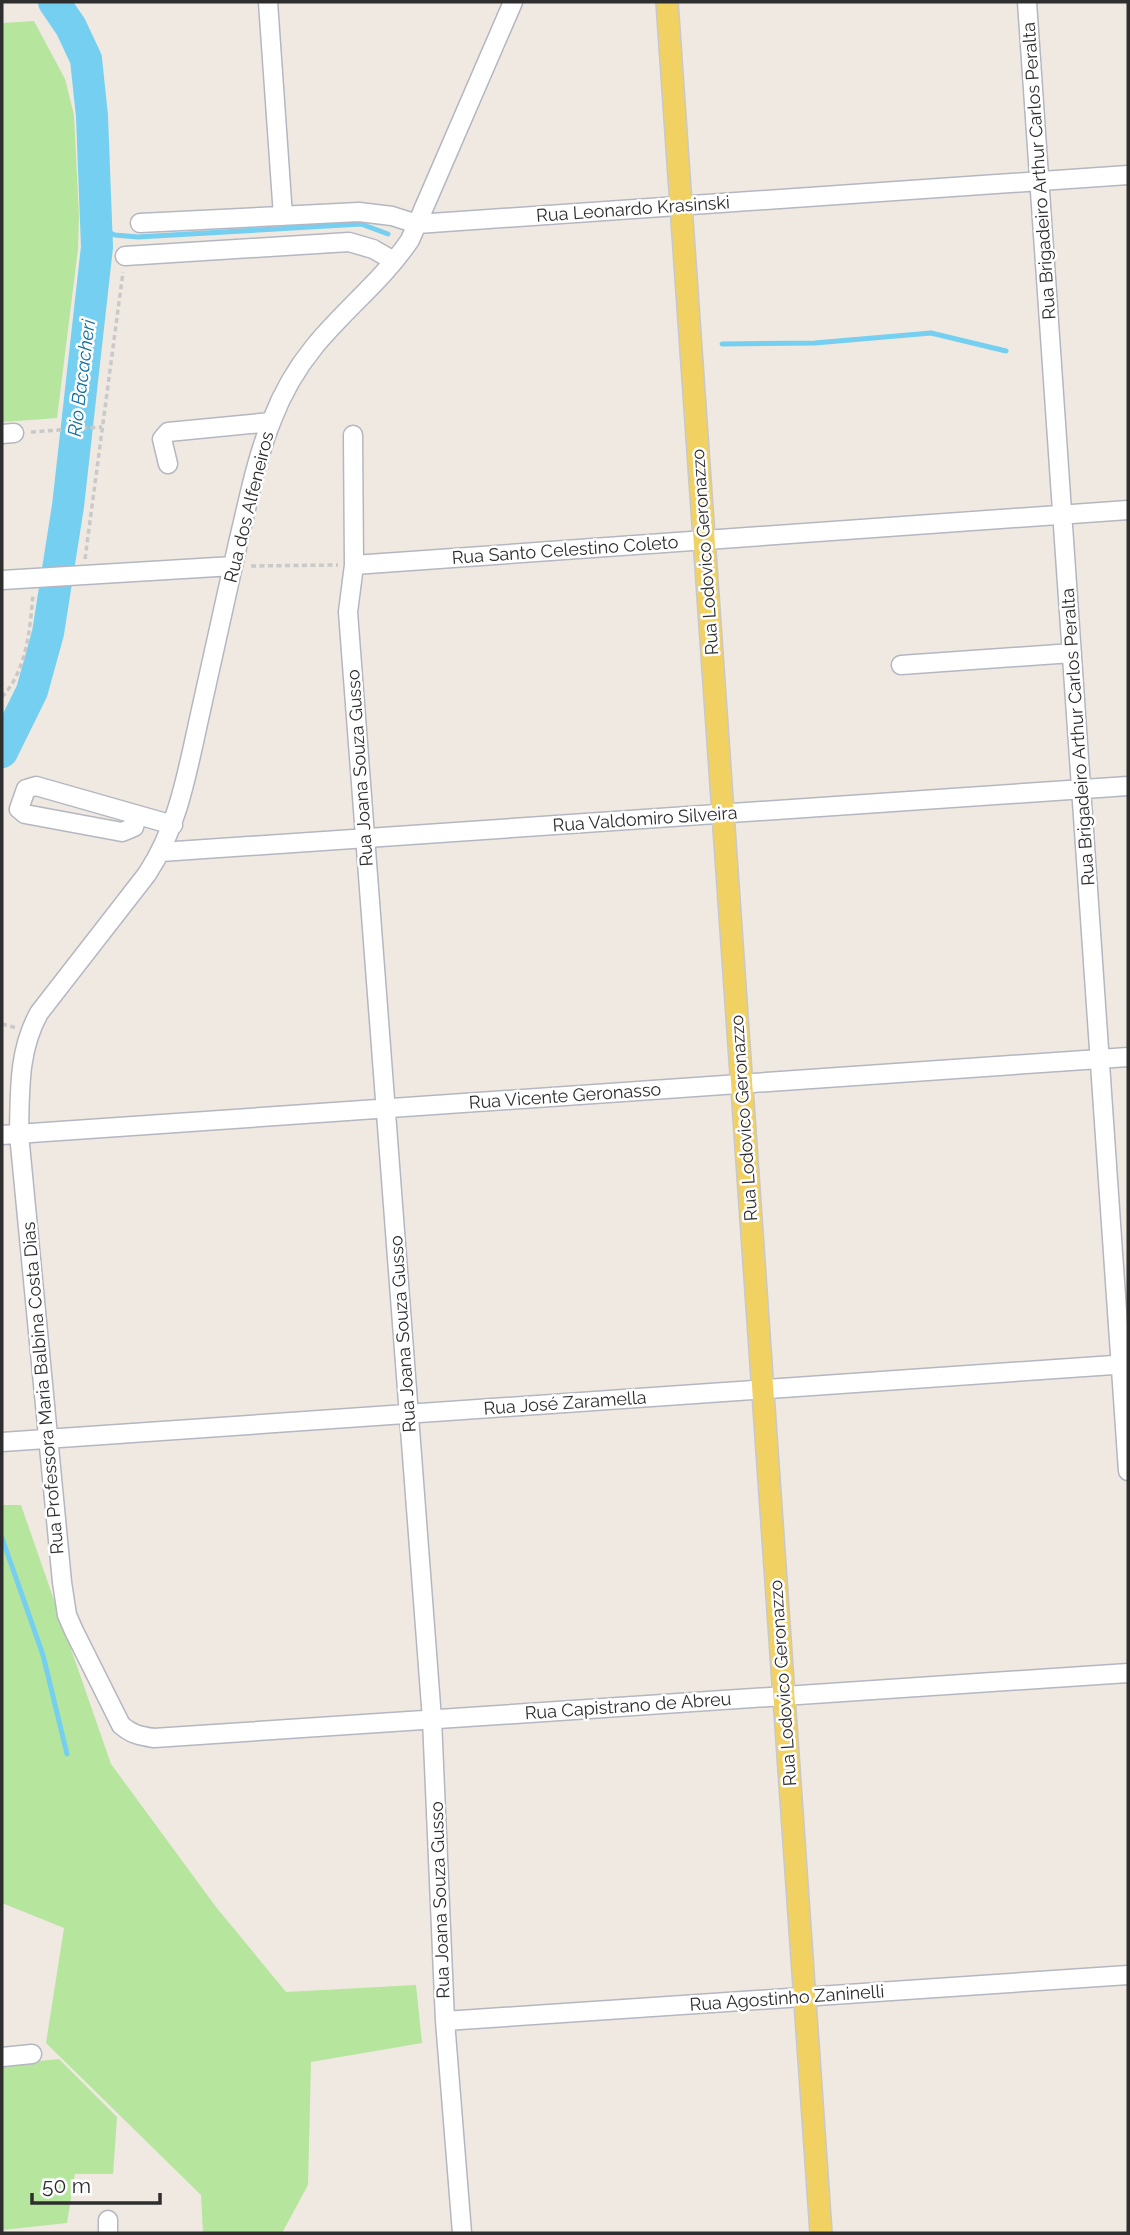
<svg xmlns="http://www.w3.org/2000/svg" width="1130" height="2235" viewBox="0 0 1130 2235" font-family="Raleway,sans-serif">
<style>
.green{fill:#b6e59e}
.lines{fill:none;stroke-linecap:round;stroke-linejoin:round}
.stream{stroke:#75cff0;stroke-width:5}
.river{stroke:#75cff0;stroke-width:32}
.minor-casing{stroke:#b4b7c1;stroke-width:21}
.major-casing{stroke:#c9c9c9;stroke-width:24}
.path{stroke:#c9c9c9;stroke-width:3.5;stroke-dasharray:5 3.5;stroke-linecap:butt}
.minor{stroke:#fff;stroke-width:18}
.major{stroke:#f2d163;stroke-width:21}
.labels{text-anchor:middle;stroke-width:5;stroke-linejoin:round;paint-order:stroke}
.street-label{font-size:18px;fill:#2e2e2e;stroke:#fff}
.water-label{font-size:19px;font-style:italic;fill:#0d6fa3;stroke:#fff}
</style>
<rect width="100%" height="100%" fill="#efe9e1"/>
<path class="green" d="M34,21L65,79L74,115L79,215L78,249L57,418L2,422V23Z
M2,1505H21L111,1764L216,1907L286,1992L416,1985L422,2043L311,2062L308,2185L282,2233H203L201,2195L46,2043L64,1928L2,1903Z
M59,2059L117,2117L113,2174H75L67,2223L2,2230V2065Z"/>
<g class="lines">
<path class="stream" d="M98,228L115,235L138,237L361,224L388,234
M722,344L815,343L931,333L1006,351
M2,1538L43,1655L67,1754"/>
<path class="river" d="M2,752L32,691L48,633L68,506L97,247L92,116L86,59L71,27L54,2"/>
<defs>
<path id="minor" d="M268,2L283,216
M513,2L410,240C383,280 344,310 314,347C296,369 282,394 272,420C256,459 248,502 238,543C225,601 212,660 199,719C187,773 178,827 147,874L39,1013C18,1051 20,1091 19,1134L62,1582L67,1615L74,1631L121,1725C131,1734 140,1736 154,1738L1128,1673
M1027,2L1128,1471
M140,223L359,212L392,216L417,224L1128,175
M125,256L349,242L373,249L394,261
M2,434L14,433
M353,435L354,565L348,612L432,1719L445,2021L462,2233
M168,464L162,439L168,432L271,422
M354,565L1128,510
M2,580L233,566
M901,665L1072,653
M137,815L134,827L122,832L25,814L19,809L26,789L36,786L173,825
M161,852L1128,786
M2,1135L1128,1057
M2,1442L1128,1364
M445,2021L1128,1975
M2,2057L32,2054
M108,2220V2233"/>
<path id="major" d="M667,2L821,2233"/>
</defs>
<use href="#minor" class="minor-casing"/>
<use href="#major" class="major-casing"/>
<path class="path" d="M31,432L102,427
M85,559L123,272
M251,566L338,565
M2,697C27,670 30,629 33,594
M2,1024L17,1028"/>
<use href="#minor" class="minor"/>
<use href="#major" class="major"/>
</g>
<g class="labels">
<g class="street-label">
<text transform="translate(1039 171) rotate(-94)" y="6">Rua Brigadeiro Arthur Carlos Peralta</text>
<text transform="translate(633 209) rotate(-4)" y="6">Rua Leonardo Krasinski</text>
<text transform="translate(249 507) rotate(-76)" y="6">Rua dos Alfeneiros</text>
<text transform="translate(565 550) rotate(-4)" y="6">Rua Santo Celestino Coleto</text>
<text transform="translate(705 552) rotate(-94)" y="6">Rua Lodovico Geronazzo</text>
<text transform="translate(1078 737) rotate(-94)" y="6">Rua Brigadeiro Arthur Carlos Peralta</text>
<text transform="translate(360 768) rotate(-94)" y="6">Rua Joana Souza Gusso</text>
<text transform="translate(645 819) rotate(-4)" y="6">Rua Valdomiro Silveira</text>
<text transform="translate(565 1096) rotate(-4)" y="6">Rua Vicente Geronasso</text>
<text transform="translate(744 1118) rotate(-94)" y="6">Rua Lodovico Geronazzo</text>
<text transform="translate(403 1334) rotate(-94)" y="6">Rua Joana Souza Gusso</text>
<text transform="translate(43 1388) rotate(-95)" y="6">Rua Professora Maria Balbina Costa Dias</text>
<text transform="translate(565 1403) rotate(-4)" y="6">Rua José Zaramella</text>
<text transform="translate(783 1683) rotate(-94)" y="6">Rua Lodovico Geronazzo</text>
<text transform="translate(628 1706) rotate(-4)" y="6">Rua Capistrano de Abreu</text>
<text transform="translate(440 1900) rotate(-92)" y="6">Rua Joana Souza Gusso</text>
<text transform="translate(787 1998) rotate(-4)" y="6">Rua Agostinho Zaninelli</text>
</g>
<g class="water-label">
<text transform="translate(81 378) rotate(-83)" y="7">Rio Bacacheri</text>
</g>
</g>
<rect width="1130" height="2235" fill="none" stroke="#2e2e2e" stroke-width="7"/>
<path d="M32 2193v10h128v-10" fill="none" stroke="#2e2e2e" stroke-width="3.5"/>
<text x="42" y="2193" font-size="21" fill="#2e2e2e" stroke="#ffffff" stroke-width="5" paint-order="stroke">50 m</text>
</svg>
